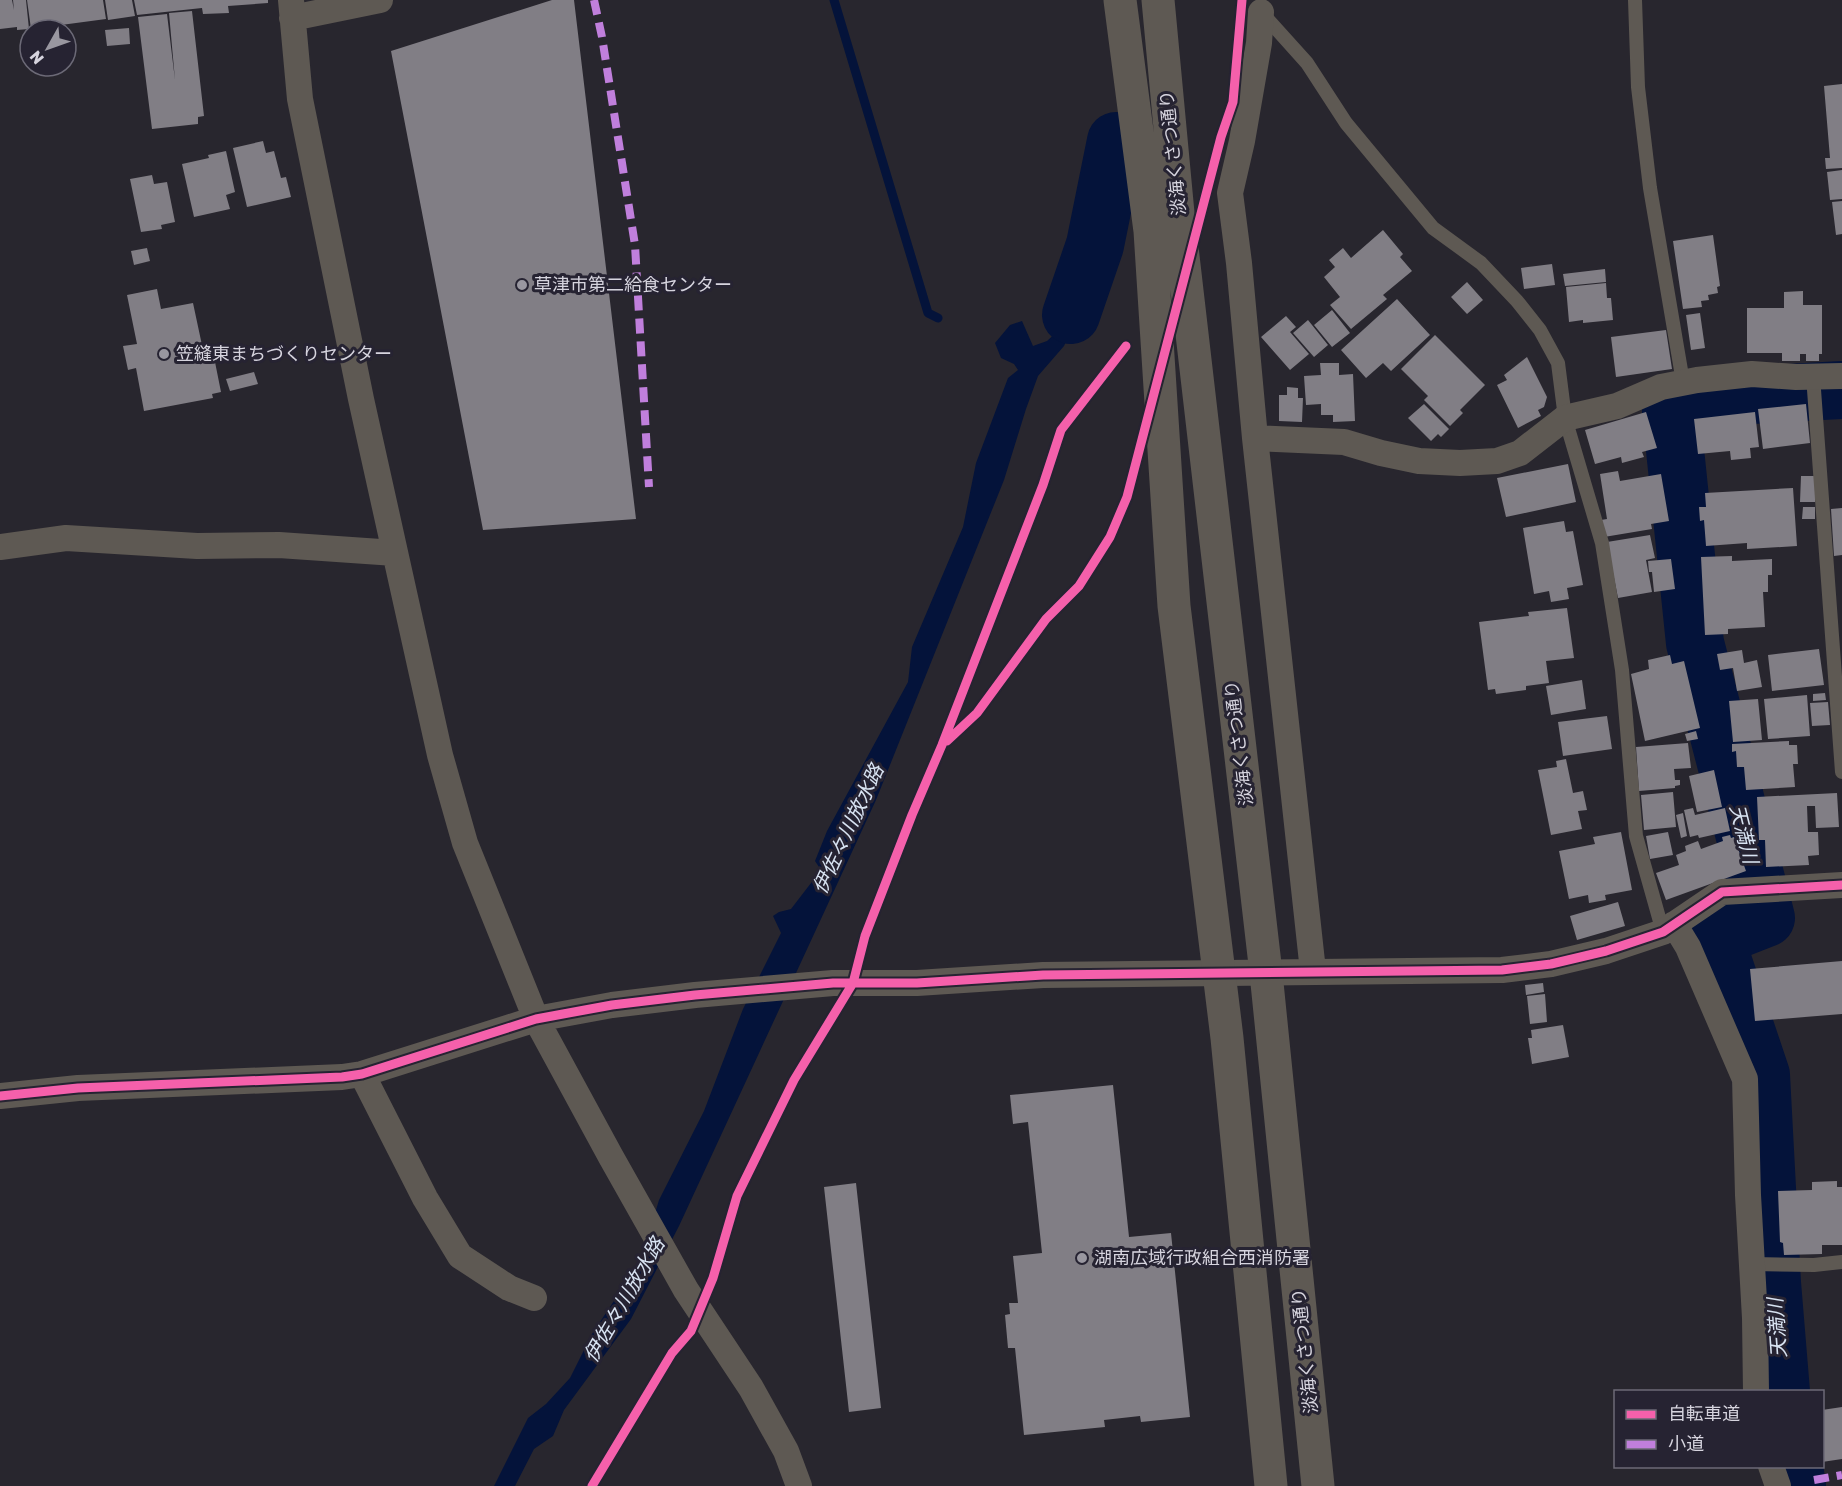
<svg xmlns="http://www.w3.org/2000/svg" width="1842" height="1486" viewBox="0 0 1842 1486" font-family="Rubik,'Noto Sans JP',sans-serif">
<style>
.water{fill:#04133a}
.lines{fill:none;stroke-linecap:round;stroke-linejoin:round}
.stream{stroke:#04133a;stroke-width:9}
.river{stroke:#04133a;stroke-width:58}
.building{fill:#817e85}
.service{stroke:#5e5953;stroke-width:14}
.minor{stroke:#5e5953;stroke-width:26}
.tertiary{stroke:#5e5953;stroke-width:33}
.quiet{stroke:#c07fdc;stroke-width:8;stroke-dasharray:15 8;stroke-linecap:butt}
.cycleway-casing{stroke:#262332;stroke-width:13}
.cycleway{stroke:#f560ab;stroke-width:9}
.poi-dot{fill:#9997a0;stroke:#262332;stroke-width:2}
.labels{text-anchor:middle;stroke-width:6;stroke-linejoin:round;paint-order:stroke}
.street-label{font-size:18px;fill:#d6d4de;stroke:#262332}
.poi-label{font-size:18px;fill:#d6d4de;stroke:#262332;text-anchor:start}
.water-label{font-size:20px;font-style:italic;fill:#d8e3f2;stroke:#262332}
</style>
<rect width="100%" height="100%" fill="#28262e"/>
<path class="water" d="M1093,224L1099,249L1079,314L1064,346L1038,376L1026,409L1004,480L876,800L679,1226L631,1319L564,1410L553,1436L534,1449L515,1486H494L528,1418L546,1404L570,1378L592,1334L641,1260L659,1200L704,1111L743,1009L781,933L773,916L779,912L791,909L821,870L815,861L827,831L908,682L912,647L963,527L976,463L1008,378L1018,370L1014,364L1001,358L995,343L1010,325L1022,321L1033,346L1047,341L1061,328L1079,282Z"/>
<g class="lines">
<path class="stream" d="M834,0L928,313L938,318"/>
<path class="river" d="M1071,315L1095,245L1116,141
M1781,1392L1772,1283L1761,1075L1715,938L1766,918L1695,643L1671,411L1734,396L1842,390
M1794,1466L1797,1486"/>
</g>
<path class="building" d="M0,0H12L14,10L13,0H26L29,29L17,30V27L0,29Z
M27,0H103L106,19L31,29Z
M105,0H132L135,16L108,20Z
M134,0H268V3L228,6L229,13L203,14L202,8L137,15Z
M552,0H574L636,519L483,530L391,51Z
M192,11L204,116L198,117V124L152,129L138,17L167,14L175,80L169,13Z
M129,28L130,44L107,46L105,30Z
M1842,84V168L1826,169L1825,158H1830L1824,86Z
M263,141L266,153L274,151L281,178L286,177L291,197L247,207L233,148Z
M226,151L235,192L226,195L230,209L194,217L182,164L209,158L208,155Z
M1842,170V199L1830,200L1827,172Z
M152,175L154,184L167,182L175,222L161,225L162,229L141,232L130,179Z
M1842,201V234L1836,235L1832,202Z
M1383,230L1403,254L1400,257L1412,271L1383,295L1387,299L1351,329L1330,305L1340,297L1324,277L1335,267L1329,260L1343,248L1351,258Z
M1713,235L1720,286L1717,287L1718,293L1708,295L1709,300L1701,301L1702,307L1683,309L1673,241Z
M147,248L150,261L134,265L131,251Z
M1552,264L1555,285L1524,289L1521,268Z
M1605,269L1606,282L1565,286L1563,274Z
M1467,282L1483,300L1467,314L1451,297Z
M1606,283L1607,298H1611L1613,320L1583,323V320L1569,322L1566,287Z
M157,289L161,309L193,303L206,364L215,362L221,392L212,394L213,398L144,411L136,368L128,370L123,346L137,344L127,295Z
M1803,291V305H1822V354H1819V361H1806V354H1800V361H1782V353H1747V308H1784V292Z
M1397,299L1430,335L1391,371L1383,363L1366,378L1341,350Z
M1332,310L1350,333L1332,347L1314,325Z
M1700,313L1705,348L1691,350L1686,315Z
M1286,316L1296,327L1290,332L1309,354L1290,370L1261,337Z
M1308,320L1328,345L1314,357L1293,333Z
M1666,330L1672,369L1616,377L1611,337Z
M1435,335L1485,385L1460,410L1463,413L1450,426L1424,400L1428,396L1401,369Z
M1527,357L1547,397L1544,407L1538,410L1541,416L1518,428L1497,385L1507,380L1504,375Z
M1320,363H1339V375L1353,374L1355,421L1333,422V415H1321V404L1306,405L1304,376L1321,375Z
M254,372L258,384L230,391L226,379Z
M1287,387L1298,388V398H1303L1302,422L1279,421V395H1287Z
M1424,404L1449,429L1441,437L1438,434L1431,441L1408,418Z
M1806,404L1810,443L1763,449L1758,409Z
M1646,412L1657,448L1642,452L1644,457L1622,463L1621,457L1595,464L1585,430Z
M1755,412L1759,447L1750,448L1751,458L1731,460L1730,451L1698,454L1694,419Z
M1568,464L1576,502L1506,517L1497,478Z
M1618,471L1620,481L1661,474L1669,521L1651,524L1652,529L1604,537L1601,520L1607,519L1600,474Z
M1801,476H1815V502H1800Z
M1793,488L1797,546L1747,549V543L1706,546L1704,520L1700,521L1699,507H1706L1705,493Z
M1803,507H1815V519H1802Z
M1842,508V555L1834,556L1831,509Z
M1564,521L1566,532L1573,531L1583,585L1567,588L1569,599L1551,602L1549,591L1534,594L1523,528Z
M1650,535L1655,558L1646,560L1652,592L1618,598L1607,542Z
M1732,556V561L1772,559V575H1768V592H1763L1765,627L1728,629V634L1705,635L1701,557Z
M1671,559L1675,589L1654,592L1652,572H1649L1648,561Z
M1567,608L1574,658L1546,661L1549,683L1526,686V690L1496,694L1495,689L1488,690L1479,622L1529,616L1528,612Z
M1819,649L1824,685L1772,691L1768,655Z
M1742,650L1744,663L1757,660L1762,687L1737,691L1733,668L1720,670L1717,654Z
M1670,655L1672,664L1684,661L1700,728L1645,741L1631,674L1649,669L1648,660Z
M1582,680L1586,709L1551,715L1546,686Z
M1825,693L1826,700L1813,701V694Z
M1807,695L1810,736L1768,739L1764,699Z
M1758,699L1762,740L1733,742L1729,701Z
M1828,702L1830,725L1812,726L1810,703Z
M1607,716L1612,749L1563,756L1558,722Z
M1696,731L1698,739L1687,741L1685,734Z
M1789,741V745H1797L1798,764H1793L1795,787L1746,790L1744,767H1737L1736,751L1732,752V744Z
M1688,743L1691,768L1674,769L1675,780H1680V785L1675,786V788L1639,791L1636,747Z
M1566,759L1573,793L1583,791L1587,810L1578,811L1582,829L1551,835L1538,770L1557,767L1556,761Z
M1714,770L1722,807L1697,812L1689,776Z
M1673,792L1676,827L1644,830L1641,795Z
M1837,793L1839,827L1816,828L1815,806H1807L1808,832H1818L1819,855L1808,856L1809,865L1766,867L1765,840H1759L1757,797Z
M1693,808L1695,815L1725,808L1730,831L1699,838L1698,835L1690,837L1684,810Z
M1683,813L1687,836L1681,838L1676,815Z
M1621,832L1632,890L1605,895L1606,900L1589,903L1588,895L1569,899L1559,851L1595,844L1593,837Z
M1668,832L1673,855L1650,859L1646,836Z
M1730,835L1731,838L1734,837L1746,871L1666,900L1656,873L1679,865L1676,855L1686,851L1685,846L1698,841L1701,849L1723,841L1722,837Z
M1618,902L1625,926L1577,940L1570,916Z
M1842,961V1014L1755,1021L1750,969Z
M1543,983L1544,992L1526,995L1525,985Z
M1545,994L1547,1022L1530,1024L1527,996Z
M1563,1025L1569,1057L1532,1064L1528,1038H1532L1531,1030Z
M1113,1085L1129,1237L1171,1233L1190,1417L1141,1422L1140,1416L1104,1420L1105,1427L1024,1435L1015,1348H1008L1005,1315L1010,1314L1009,1303H1018L1013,1256L1042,1253L1028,1122L1013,1124L1010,1095Z
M1837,1181V1187H1842V1245H1822V1254L1784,1255L1783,1243L1780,1242L1778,1191L1812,1190V1182Z
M856,1183L881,1408L849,1412L824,1187Z
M1842,1407V1459L1822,1462V1410Z"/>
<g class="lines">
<path class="service" d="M1635,0L1638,87L1650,188L1683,382
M1262,13L1307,63L1346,123L1433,228L1481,263L1517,301L1540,330L1558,363L1565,418L1602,543L1622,670L1636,836L1663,932
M1813,376L1842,772
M1752,1264L1814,1265L1842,1262"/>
<path class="minor" d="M291,0L300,99L361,399L440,755L465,843L536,1019L611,1157L686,1290L751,1388L786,1451L799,1486
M1261,12L1259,43L1242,141L1230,193L1239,263L1255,438L1313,971
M292,18L380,0
M1255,438L1344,442L1381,453L1419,461L1460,463L1497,461L1520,453L1565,418L1617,406L1661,387L1697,380L1752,374L1796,377L1842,376
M0,547L66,538L197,546L279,545L395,553
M1674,924L1688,947L1745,1079L1748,1195L1755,1318L1756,1392
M362,1074L425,1198L460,1256L509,1288L534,1298
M0,1096L78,1088L342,1077L362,1074L536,1019L612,1005L695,995L833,983H917L1043,975L1502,970L1551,964L1606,951L1663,932L1722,892L1842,885
M1771,1466L1778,1486"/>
<path class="tertiary" d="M1120,0L1150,231L1174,606L1227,1038L1271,1486
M1158,0L1178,213L1266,973L1318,1486"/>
<path class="quiet" d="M594,0L602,37L635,245L649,487
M1814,1480L1842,1475"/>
<defs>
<path id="cycleway" d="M947,741L977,713L1046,619L1079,586L1110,537L1127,497L1221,137L1233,102L1242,0
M0,1096L78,1088L342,1077L362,1074L536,1019L612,1005L695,995L833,983H917L1043,975L1502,970L1551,964L1606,951L1663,932L1722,892L1842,885
M592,1486L672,1353L691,1331L713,1278L737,1196L794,1080L853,983L865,936L912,815L942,745L1043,485L1061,430L1126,346"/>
</defs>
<use href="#cycleway" class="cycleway-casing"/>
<use href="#cycleway" class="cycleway"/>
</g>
<g class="poi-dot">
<circle cx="522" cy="285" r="6"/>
<circle cx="164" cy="354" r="6"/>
<circle cx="1082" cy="1258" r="6"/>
</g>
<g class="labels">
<g class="street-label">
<text transform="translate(1173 153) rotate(-96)" y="6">淡海くさつ通り</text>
<text transform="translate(1239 743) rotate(-97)" y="6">淡海くさつ通り</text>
<text transform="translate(1305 1351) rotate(-96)" y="6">淡海くさつ通り</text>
</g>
<g class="poi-label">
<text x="534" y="291">草津市第二給食センター</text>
<text x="176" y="360">笠縫東まちづくりセンター</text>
<text x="1094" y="1264">湖南広域行政組合西消防署</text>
</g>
<g class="water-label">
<text transform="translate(848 829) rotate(-65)" y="7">伊佐々川放水路</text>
<text transform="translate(1744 834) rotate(76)" y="7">天満川</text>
<text transform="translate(624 1300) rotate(-60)" y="7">伊佐々川放水路</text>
<text transform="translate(1777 1328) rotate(-94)" y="7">天満川</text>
</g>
</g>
<rect x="1614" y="1390" width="210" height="78" fill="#262332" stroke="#6c6a77" stroke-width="1.5"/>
<rect x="1626" y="1410" width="30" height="9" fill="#f560ab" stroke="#6c6a77" stroke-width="1.5"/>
<text x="1668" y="1420" font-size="18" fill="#d6d4de">自転車道</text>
<rect x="1626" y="1440" width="30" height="9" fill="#c07fdc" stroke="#6c6a77" stroke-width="1.5"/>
<text x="1668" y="1450" font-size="18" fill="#d6d4de">小道</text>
<g transform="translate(48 48) rotate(230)"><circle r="28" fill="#262332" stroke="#6c6a77" stroke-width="1.5"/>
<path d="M0-4.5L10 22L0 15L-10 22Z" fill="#9997a0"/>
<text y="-9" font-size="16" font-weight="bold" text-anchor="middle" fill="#d6d4de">N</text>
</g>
</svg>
